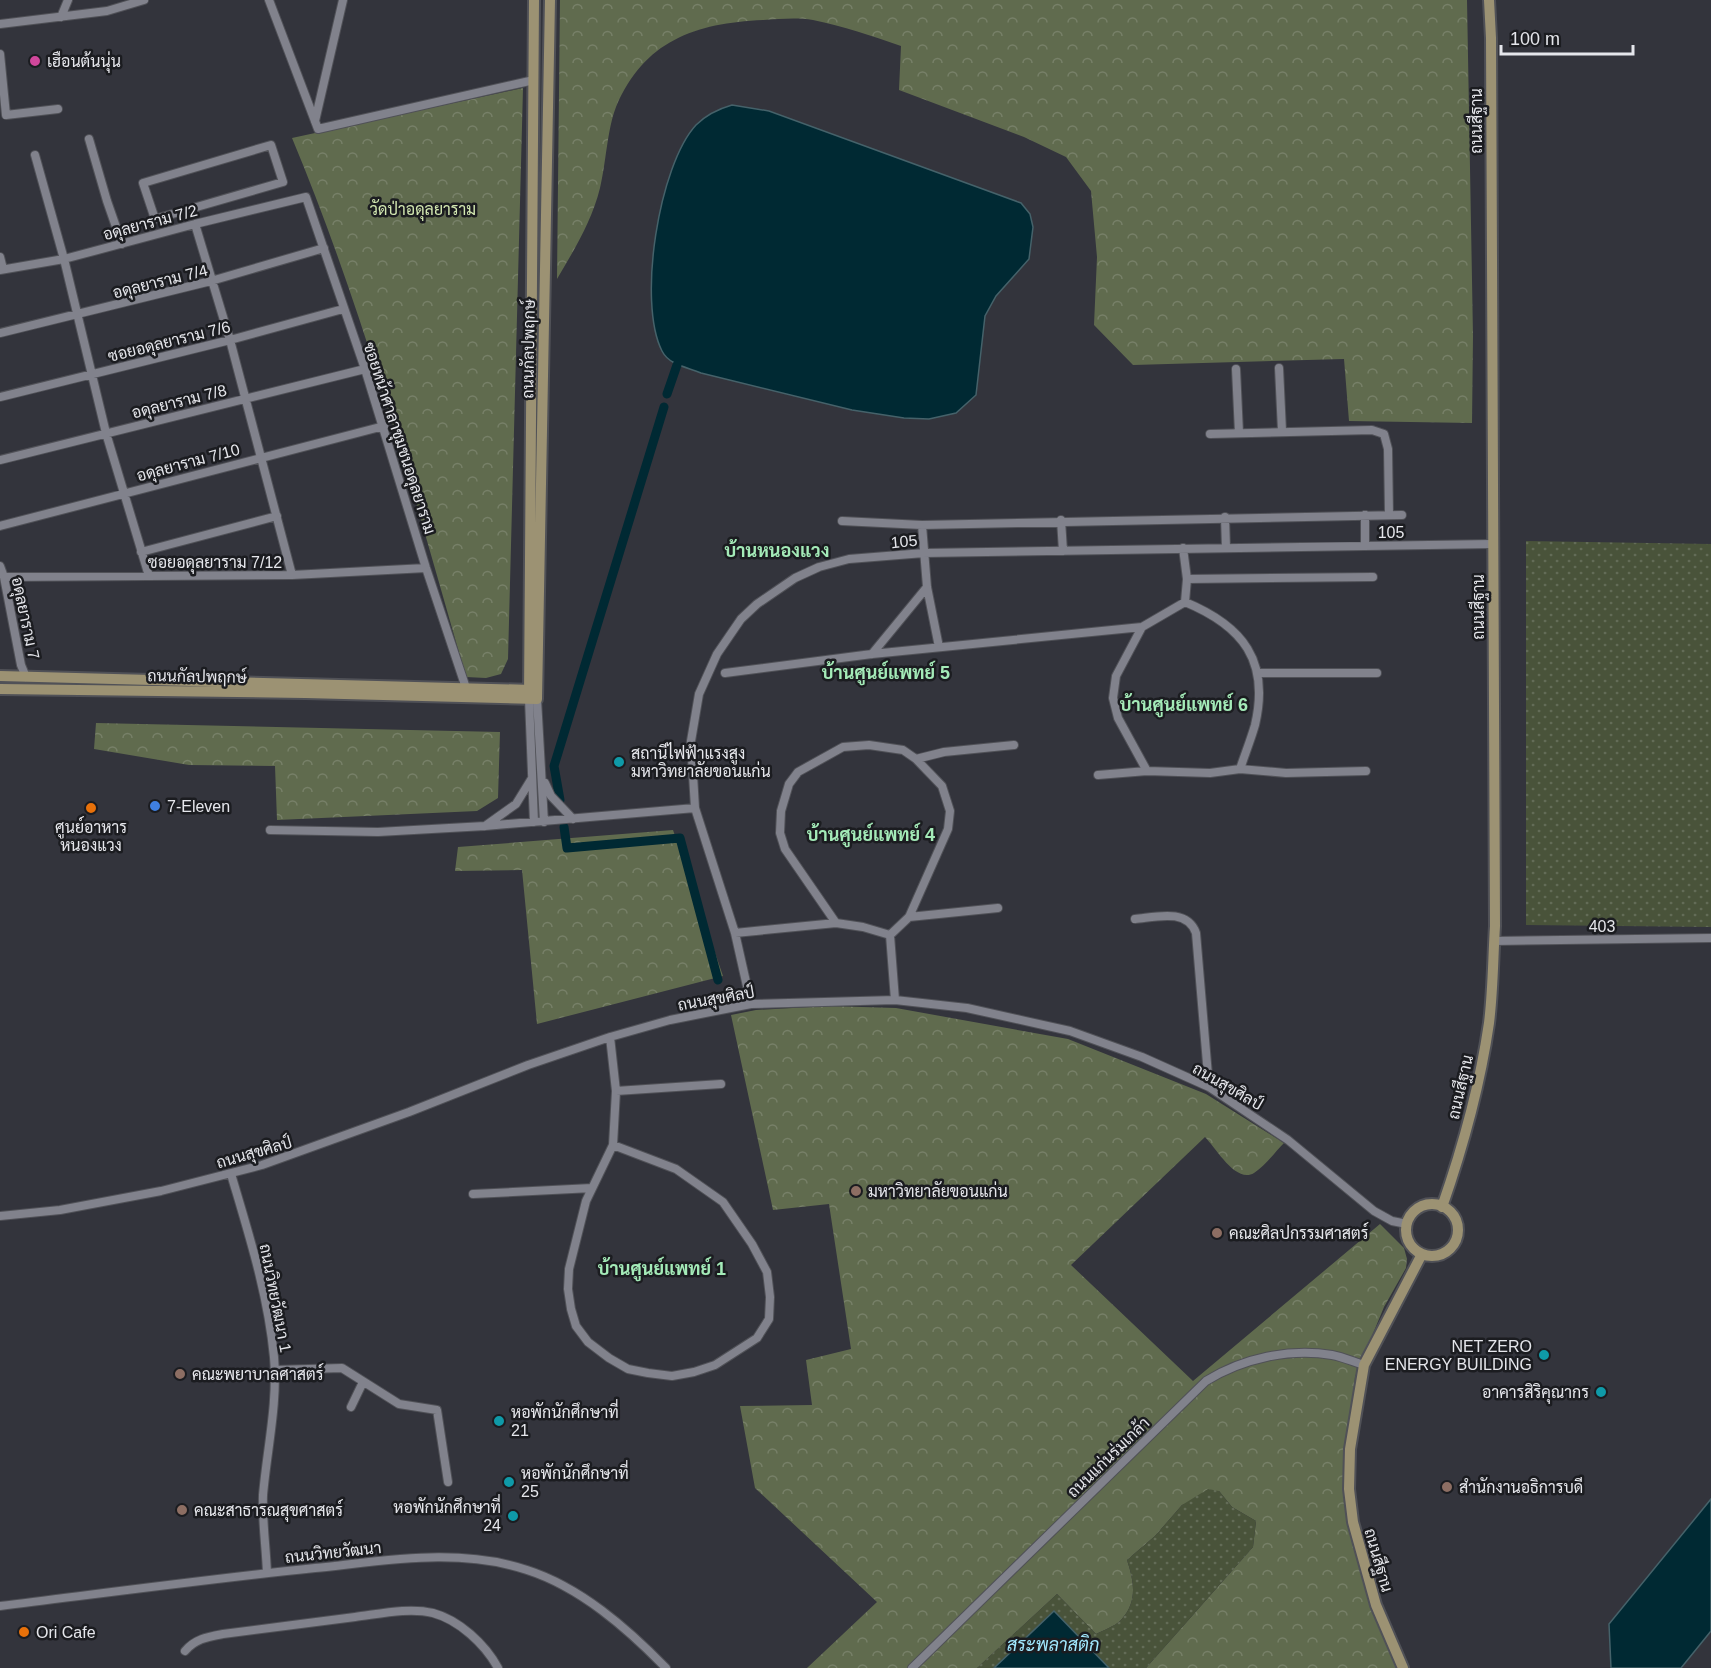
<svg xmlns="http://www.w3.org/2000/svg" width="1711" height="1668" viewBox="0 0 1711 1668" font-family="Arial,Sarabun,sans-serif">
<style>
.forest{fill:url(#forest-crowns)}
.park{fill:url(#park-dots)}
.water{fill:#002933;stroke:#45626a;stroke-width:1.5}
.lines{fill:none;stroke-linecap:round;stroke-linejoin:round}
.canal{stroke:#002933;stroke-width:9}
.street-casing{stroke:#505157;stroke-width:10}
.secondary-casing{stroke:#505157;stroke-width:14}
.street{stroke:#81828c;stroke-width:8}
.secondary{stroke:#9c9273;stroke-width:10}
.hotel-dot{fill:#d1479c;stroke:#1b1c20;stroke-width:2}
.culture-dot{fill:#0f9aa8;stroke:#1b1c20;stroke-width:2}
.shop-dot{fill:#3f7fe0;stroke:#1b1c20;stroke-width:2}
.food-dot{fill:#e8710a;stroke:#1b1c20;stroke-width:2}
.education-dot{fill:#8d6e63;stroke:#1b1c20;stroke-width:2}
.labels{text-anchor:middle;stroke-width:5;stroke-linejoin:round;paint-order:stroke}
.poi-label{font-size:16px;fill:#e5e6eb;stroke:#1b1c20;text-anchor:start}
.street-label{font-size:16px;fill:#e5e6eb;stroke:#1b1c20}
.park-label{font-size:16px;fill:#d3e8b1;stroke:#1b1c20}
.neighbourhood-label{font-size:18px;font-weight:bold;fill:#a4ebb8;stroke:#1b1c20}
.water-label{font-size:18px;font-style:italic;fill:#a1e8fe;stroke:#1b1c20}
</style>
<defs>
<pattern id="forest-crowns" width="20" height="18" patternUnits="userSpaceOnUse" patternTransform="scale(1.5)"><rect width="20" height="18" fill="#606b4e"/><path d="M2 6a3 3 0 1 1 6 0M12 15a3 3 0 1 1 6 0" fill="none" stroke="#778068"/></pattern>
<pattern id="park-dots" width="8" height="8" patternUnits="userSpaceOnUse" patternTransform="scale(1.5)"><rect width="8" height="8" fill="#49533a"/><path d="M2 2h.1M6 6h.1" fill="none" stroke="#636c57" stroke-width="1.8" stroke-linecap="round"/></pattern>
</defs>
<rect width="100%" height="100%" fill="#33343c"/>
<path class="forest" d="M560,0H1467L1473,336L1472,423L1349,421L1344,359L1133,365L1094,325L1097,257L1091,191L1066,157L1024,137L899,90L901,46C872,36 843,26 813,20C797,17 779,19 763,20C695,23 644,41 616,107C607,130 606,164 600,188C592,221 574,250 557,279Z
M523,88L508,659L501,674L486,678L466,677C414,496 365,313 292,138Z
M96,723L500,732L498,798L477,811L277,820L275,766L189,765L94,749Z
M673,830L723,976L537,1024L522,870L455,871L458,847Z
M828,1006L896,1008L1068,1039L1206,1094L1284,1143C1275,1152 1265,1166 1254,1173C1236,1184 1216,1148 1205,1137L1071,1265L1193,1381L1380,1224L1404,1248L1407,1259L1406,1268L1384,1307L1355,1377L1350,1449L1353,1522L1403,1668H1146L1253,1547L1256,1521L1232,1507L1219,1491L1182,1505L1155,1536L1127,1560C1134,1581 1138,1602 1121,1620C1115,1626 1104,1630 1096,1634L1057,1594L977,1668H807L877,1602L755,1488L740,1406L812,1405L806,1360L851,1349L829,1204L773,1210L731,1015L756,1010Z"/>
<path class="park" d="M1526,541L1711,544V927L1526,925Z
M1208,1489L1219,1491L1232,1507L1256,1521L1253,1547L1146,1668H977L1057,1594L1096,1634C1104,1630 1115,1626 1121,1620C1138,1602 1134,1581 1127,1560L1155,1536L1182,1505Z"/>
<path class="water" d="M732,105L769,111L1021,203L1030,214L1033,227L1029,259L996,296L985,316L976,395L956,413L929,419L904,418L852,410L701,373C687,367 669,365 662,351C637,302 659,165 696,125C707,114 718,109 732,105Z
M1711,1499V1631L1681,1668H1611L1609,1624Z
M1054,1611L1109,1668H994Z"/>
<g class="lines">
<path class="canal" d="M667,394L677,365
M560,800L554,766L664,407
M564,827L567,848L680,838L718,980"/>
<defs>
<path id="street" d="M269,0L318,129L534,80
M61,17L68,0
M0,24L107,11L144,0
M0,54L6,115L58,109
M315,121L343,0
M89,139L107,201L122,244
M271,145L283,182L155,219L143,183Z
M35,155L64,259L106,433L149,576
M195,224L230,340L292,575
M0,257L3,269
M0,270L64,259L195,224L306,197L365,369L426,568L466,688
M0,333L211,281L324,248
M1279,368L1282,431
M1236,369L1239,433
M0,397L230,340L343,309
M1210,434L1372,430L1384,434L1388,449L1389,515
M0,460L365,369
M1365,515V546
M1225,517L1226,548
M1061,520L1063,551
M842,521L922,525L1402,515
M922,525L927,587L939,647
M0,526L384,426
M1183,548L1187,579L1185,602
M141,552L277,516
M0,566L4,577L21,665L26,677
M4,577L292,575L426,568
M1187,579L1373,577
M1185,602C1243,626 1270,661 1255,725C1251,739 1245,754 1240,769L1210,773L1147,771L1118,718L1113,698L1116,676L1142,627Z
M872,654L927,587
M725,673L872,654L1142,627
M1258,673H1377
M529,699L534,822
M537,699L544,822
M916,759L942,786L950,811L948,829L909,917L890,935L863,927L836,923L785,849L780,833L781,811L789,784L798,772L843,747L869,745L903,750L916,759L944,752L1014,745
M1240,769L1286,773L1366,771
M1098,775L1147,771
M545,783L551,796L573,819
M485,826L516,804L532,778
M270,830L378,832L485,826L695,808
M909,917L998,908
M1135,919C1156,917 1187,908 1196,933L1209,1087
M735,933L836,923
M890,935L895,1000
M1494,941L1711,938
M751,1004L735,933L695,808L691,741L699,694L717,654L741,619L757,604L795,578L819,567L849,559L924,553L1492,544
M610,1037L616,1091L613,1145L586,1201L569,1269L568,1289L571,1309L576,1326L588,1342L609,1358L628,1369L648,1373L672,1376L694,1372L715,1365L757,1338L769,1319L770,1297L767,1272L752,1244L723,1202L676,1169L613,1145
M616,1091L721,1084
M231,1174C249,1235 268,1294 274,1357C278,1403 267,1449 263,1495C262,1520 266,1547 267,1573
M473,1194L592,1188
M0,1216L60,1210L161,1191L262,1165L409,1112L528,1065L610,1037L670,1020L751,1004L895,1000L967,1008L1070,1031L1142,1057L1209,1087L1288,1140L1374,1211L1392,1221L1407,1224
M275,1370L342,1368L399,1404L437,1410L448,1482
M351,1407L363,1382
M0,1606C105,1593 210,1579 315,1568C385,1561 458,1547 527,1570C580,1587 627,1628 666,1668
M185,1651C195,1639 207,1637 223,1634C267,1628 311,1623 355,1617C379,1614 409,1607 433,1613C459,1620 485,1644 498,1668
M912,1668L1206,1381C1243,1358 1290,1348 1332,1355C1343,1357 1354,1362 1364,1365"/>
<path id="secondary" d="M0,676L533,690
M0,689L305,693L537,699L550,0
M529,699L534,0
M1406 1230a26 26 0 1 1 52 0a26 26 0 1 1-52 0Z
M1442,1207C1463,1147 1480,1085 1489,1023C1493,991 1493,958 1495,926L1491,38L1489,0
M1403,1668L1376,1605L1353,1522L1349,1489L1350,1449L1364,1365L1422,1254"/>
</defs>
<use href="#street" class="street-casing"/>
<use href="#secondary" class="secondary-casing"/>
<use href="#street" class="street"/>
<use href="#secondary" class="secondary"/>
</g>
<circle class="hotel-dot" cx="35" cy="61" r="6"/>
<g class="culture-dot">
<circle cx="619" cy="762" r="6"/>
<circle cx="1544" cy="1355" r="6"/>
<circle cx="1601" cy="1392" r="6"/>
<circle cx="499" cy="1421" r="6"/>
<circle cx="509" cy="1482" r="6"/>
<circle cx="513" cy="1516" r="6"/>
</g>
<circle class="shop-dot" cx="155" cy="806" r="6"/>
<g class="food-dot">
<circle cx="91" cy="808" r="6"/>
<circle cx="24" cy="1632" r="6"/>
</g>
<g class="education-dot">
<circle cx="856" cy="1191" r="6"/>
<circle cx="1217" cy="1233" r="6"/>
<circle cx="180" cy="1374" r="6"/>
<circle cx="1447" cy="1487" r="6"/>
<circle cx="182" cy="1510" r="6"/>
</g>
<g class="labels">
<g class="poi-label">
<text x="47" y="67">เฮือนต้นนุ่น</text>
<text x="631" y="759">สถานีไฟฟ้าแรงสูง<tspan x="631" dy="18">มหาวิทยาลัยขอนแก่น</tspan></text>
<text x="167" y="812">7-Eleven</text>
<text x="91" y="833" text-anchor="middle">ศูนย์อาหาร<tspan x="91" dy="18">หนองแวง</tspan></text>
<text x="868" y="1197">มหาวิทยาลัยขอนแก่น</text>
<text x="1229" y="1239">คณะศิลปกรรมศาสตร์</text>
<text x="1532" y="1352" text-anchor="end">NET ZERO<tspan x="1532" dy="18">ENERGY BUILDING</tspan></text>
<text x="192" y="1380">คณะพยาบาลศาสตร์</text>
<text x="1589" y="1398" text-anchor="end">อาคารสิริคุณากร</text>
<text x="511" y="1418">หอพักนักศึกษาที่<tspan x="511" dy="18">21</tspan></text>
<text x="521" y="1479">หอพักนักศึกษาที่<tspan x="521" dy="18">25</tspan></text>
<text x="1459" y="1493">สำนักงานอธิการบดี</text>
<text x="501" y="1513" text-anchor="end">หอพักนักศึกษาที่<tspan x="501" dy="18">24</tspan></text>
<text x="194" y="1516">คณะสาธารณสุขศาสตร์</text>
<text x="36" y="1638">Ori Cafe</text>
</g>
<g class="street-label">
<text transform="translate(1476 121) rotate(-90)" y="6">ถนนสีฐาน</text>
<text transform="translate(150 222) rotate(-15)" y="6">อดุลยาราม 7/2</text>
<text transform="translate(160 281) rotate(-14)" y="6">อดุลยาราม 7/4</text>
<text transform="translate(169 341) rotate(-14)" y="6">ซอยอดุลยาราม 7/6</text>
<text transform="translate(528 349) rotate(-89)" y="6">ถนนกัลปพฤกษ์</text>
<text transform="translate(179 401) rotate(-14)" y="6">อดุลยาราม 7/8</text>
<text transform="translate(400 438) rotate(72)" y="6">ซอยหน้าศาลาชุมชนอดุลยาราม</text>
<text transform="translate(188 462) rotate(-15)" y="6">อดุลยาราม 7/10</text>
<text x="1391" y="538">105</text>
<text transform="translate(904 541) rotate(-5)" y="6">105</text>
<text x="215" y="568">ซอยอดุลยาราม 7/12</text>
<text transform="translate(1478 607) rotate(-90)" y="6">ถนนสีฐาน</text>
<text transform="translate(26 618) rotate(78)" y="6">อดุลยาราม 7</text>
<text transform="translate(197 676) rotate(1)" y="6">ถนนกัลปพฤกษ์</text>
<text x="1602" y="932">403</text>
<text transform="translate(716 998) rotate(-10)" y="6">ถนนสุขศิลป์</text>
<text transform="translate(1228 1086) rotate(30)" y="6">ถนนสุขศิลป์</text>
<text transform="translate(1460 1087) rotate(-77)" y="6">ถนนสีฐาน</text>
<text transform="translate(254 1152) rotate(-16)" y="6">ถนนสุขศิลป์</text>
<text transform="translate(276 1298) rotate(79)" y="6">ถนนวิทยวัฒนา 1</text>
<text transform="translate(1108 1457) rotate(-44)" y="6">ถนนแก่นร่มเกล้า</text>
<text transform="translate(333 1552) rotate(-6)" y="6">ถนนวิทยวัฒนา</text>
<text transform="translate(1379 1560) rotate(74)" y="6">ถนนสีฐาน</text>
</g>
<g class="park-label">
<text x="423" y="215">วัดป่าอดุลยาราม</text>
</g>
<g class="neighbourhood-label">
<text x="777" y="557">บ้านหนองแวง</text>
<text x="886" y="679">บ้านศูนย์แพทย์ 5</text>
<text x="1184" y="711">บ้านศูนย์แพทย์ 6</text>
<text x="871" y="841">บ้านศูนย์แพทย์ 4</text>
<text x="662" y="1275">บ้านศูนย์แพทย์ 1</text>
</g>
<g class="water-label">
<text x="1053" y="1651">สระพลาสติก</text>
</g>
</g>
<path d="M1501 45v9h132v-9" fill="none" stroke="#e5e6eb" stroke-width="3"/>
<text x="1510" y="45" font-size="18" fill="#e5e6eb" stroke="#1b1c20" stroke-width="4.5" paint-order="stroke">100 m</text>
</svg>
